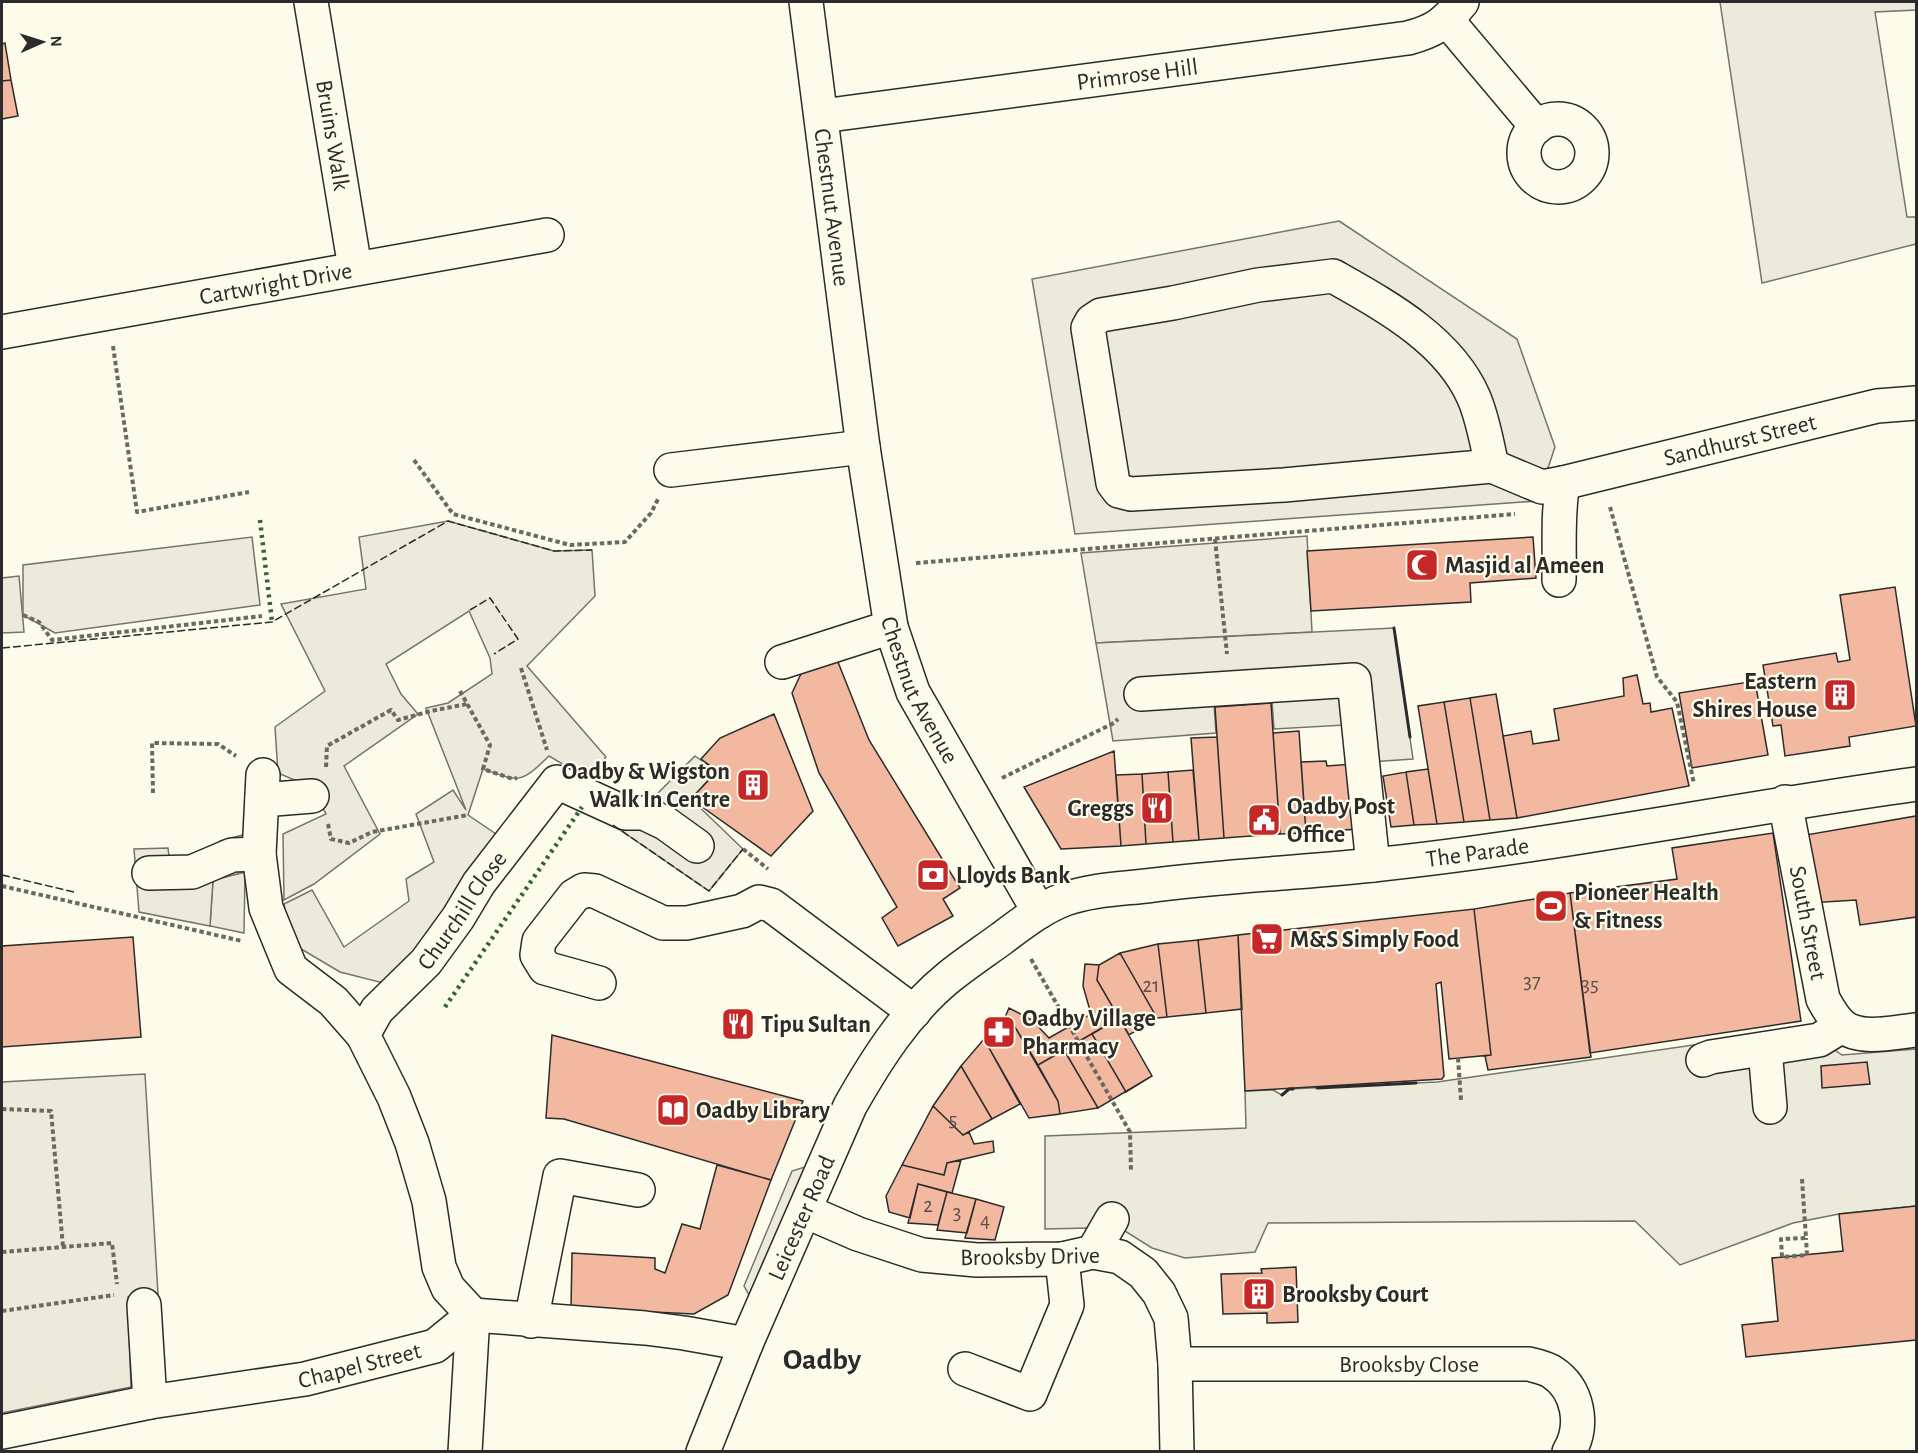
<svg xmlns="http://www.w3.org/2000/svg" width="1918" height="1453" viewBox="0 0 1918 1453" font-family="'Alegreya Sans',sans-serif">
<style>
.green{fill:#ecebdb;stroke:#74746e;stroke-width:1.5}
.parking{fill:#eceadb;stroke:#74746e;stroke-width:1.5}
.building{fill:#f2b8a0;stroke:#2b2b2b;stroke-width:1.5}
.lines{fill:none;stroke-linecap:round;stroke-linejoin:round}
.minor-casing{stroke:#2b2b2b;stroke-width:36}
.path{stroke:#6a6964;stroke-width:4;stroke-dasharray:4.5 3;stroke-linecap:butt}
.minor{stroke:#fdfbea;stroke-width:33}
.hedge{stroke:#34623c;stroke-width:4.5;stroke-dasharray:3 4.5;stroke-linecap:butt}
.fence{stroke:#2b2b2b;stroke-width:1.5;stroke-dasharray:8 3;stroke-linecap:butt}
.wall{stroke:#2b2b2b;stroke-width:3}
.labels{text-anchor:middle;stroke-width:4.5;stroke-linejoin:round;paint-order:stroke}
.number-label{font-size:21px;fill:#5d4e48}
.street-label{font-size:24px;fill:#2b2b2b;stroke:#fdfbea}
.poi-label{font-size:24px;font-weight:bold;fill:#2b2b2b;stroke:#fdfbea;text-anchor:start}
.district-label{font-size:30px;font-weight:bold;fill:#2b2b2b;stroke:#fdfbea}
</style>
<rect width="100%" height="100%" fill="#fdfbea"/>
<path class="green" d="M1720,2H1916V10L1875,12L1907,217H1916V244L1762,283Z
M448,521L554,551L592,550L595,596L527,666L606,757L588,779L549,756C520,784 520,782 483,769L468,815L496,834L444,922L383,983L340,972L291,943L284,904L312,890L344,947L409,901L406,879L434,862L416,814L453,790L466,810L426,708L448,703L492,674L490,658L469,611L386,664L401,694L418,714L344,766L380,834L314,884L284,900L283,834L326,814L311,787L278,773L275,727L325,691L281,604L366,589L359,537Z
M1307,536L1312,632L1096,643L1081,553Z
M252,537L260,605L55,633L23,615V565Z
M245,872L244,933L210,926L213,880Z
M145,1074L158,1294L128,1297L131,1387L2,1413V1082Z"/>
<path class="parking" d="M1339,221L1517,339L1555,447L1537,501L1075,534L1032,279Z
M19,576L24,632L2,633V578Z
M1394,628L1413,759L1355,763L1345,725L1274,729L1272,701L1214,704L1216,733L1113,741L1096,643Z
M695,756L717,771L691,799L743,849L709,891L584,805H646Z
M250,833L245,872L213,880L210,926L139,912L134,849L168,848L169,856L213,857L220,841Z
M1805,1029L1842,1055L1916,1049V1206L1839,1214L1793,1223L1680,1265L1635,1221L1268,1223L1255,1252L1185,1258L1152,1248L1125,1231L1088,1228L1045,1229V1136L1246,1128L1245,1091L1273,1090L1282,1095L1289,1089L1437,1082Z
M808,1166L753,1302L744,1286L792,1171Z"/>
<path class="building" d="M5,43L11,80L2,81V44Z
M11,80L18,116L2,119V81Z
M1533,537L1536,578L1470,583L1471,602L1311,611L1307,551Z
M1895,587L1916,726L1849,737L1850,746L1785,756L1781,725L1773,726L1763,665L1836,653L1838,662L1850,660L1840,595Z
M834,652L869,740L960,888L943,899L953,916L898,946L882,918L897,907L819,773L792,693L807,661Z
M1637,675L1643,704L1650,703L1651,712L1672,708L1689,786L1517,818L1503,736L1531,731L1533,744L1559,740L1554,709L1624,696L1623,678Z
M1755,681L1768,755L1692,768L1679,693Z
M1496,694L1517,818L1490,820L1470,698Z
M1470,698L1490,820L1464,822L1444,702Z
M1444,702L1464,822L1437,824L1418,706Z
M1271,703L1280,834L1224,838L1215,707Z
M774,714L813,811L771,856L691,799L717,771L701,759L720,738Z
M1299,731L1306,833L1280,834L1273,733Z
M1217,737L1224,838L1199,840L1191,738Z
M1114,751L1121,846L1061,849L1024,787Z
M1326,761L1327,766L1353,764L1357,829L1306,833L1301,762Z
M1428,769L1437,824L1414,825L1406,772Z
M1193,770L1199,840L1173,842L1168,772Z
M1168,772L1173,842L1146,844L1142,774Z
M1406,772L1414,825L1391,827L1383,776Z
M1142,774L1146,844L1121,846L1116,775Z
M1916,816V917L1860,925L1856,900L1809,903L1800,836Z
M1773,833L1801,1021L1590,1053L1570,893L1677,879L1672,848Z
M1570,893L1591,1057L1488,1070L1485,1056L1491,1055L1474,909Z
M1474,909L1491,1055L1449,1059L1441,982L1436,984L1444,1076L1442,1079L1245,1091L1238,935Z
M1238,935L1242,1009L1206,1013L1198,940Z
M133,937L141,1037L2,1047V946Z
M1198,940L1206,1013L1167,1017L1158,944Z
M1158,944L1167,1017L1157,1018L1120,953Z
M1120,953L1157,1018L1129,1035L1097,980L1099,965Z
M1085,964L1099,965L1097,980L1119,1018L1038,1065L1015,1027L1003,1022L1009,1008L1032,1020L1049,1038L1091,1014L1083,986Z
M1119,1018L1152,1076L1098,1108L1064,1050Z
M1119,1018L1152,1076L1126,1092L1092,1034Z
M1003,1022L1015,1027L1058,1101L1060,1114L1029,1118L984,1039Z
M552,1035L803,1101L771,1180L564,1119L546,1118Z
M984,1039L1020,1104L992,1119L961,1066Z
M1064,1050L1098,1108L1060,1114L1058,1101L1038,1065Z
M1867,1062L1870,1084L1822,1088L1821,1066Z
M961,1066L992,1119L963,1135L933,1106Z
M933,1106L963,1135L969,1132L974,1144L993,1141L994,1152L947,1163L944,1175L902,1165Z
M961,1160L952,1193L918,1184L910,1218L889,1212L886,1196L902,1165L944,1175L947,1163Z
M717,1165L771,1180L728,1295L694,1314L571,1308L572,1253L655,1258V1269L665,1273L682,1224L700,1229Z
M918,1184L947,1192L938,1225L908,1223Z
M947,1192L976,1199L967,1233L937,1230Z
M976,1199L1004,1207L995,1240L965,1238Z
M1916,1206V1340L1746,1357L1742,1325L1778,1321L1772,1258L1843,1251L1839,1214Z
M1296,1267L1298,1322L1267,1323V1313L1223,1314L1221,1274L1262,1273L1261,1269Z"/>
<g class="lines">
<defs>
<g id="minor">
<path id="s1" d="M311,2L355,268"/>
<path id="s2" d="M806,2L863,447L891,627L913,692L1039,912"/>
<path d="M1447,20L1537,127"/>
<path id="s3" d="M822,116L1408,38C1435,31 1445,23 1462,2"/>
<circle cx="1558" cy="153" r="34"/>
<path d="M1333,276C1386,306 1449,340 1474,398C1483,419 1487,444 1492,466L1284,485L1131,494L1119,491L1113,483L1088,328L1092,321L1101,315L1173,303L1258,285Z"/>
<path id="s4" d="M2,332L547,235"/>
<path d="M1492,466L1542,487L1563,483C1557,515 1560,547 1559,580"/>
<path d="M671,470L863,447"/>
<path id="s5" d="M1563,483L1877,406L1916,403"/>
<path d="M782,662L891,627"/>
<path d="M1141,694L1354,680L1373,865"/>
<path d="M263,775L259,854L266,908L291,969L333,1001L363,1035"/>
<path d="M262,800L312,796"/>
<path id="s6" d="M1785,802L1823,999C1828,1008 1834,1019 1842,1026C1861,1041 1895,1032 1916,1030"/>
<path d="M149,873L192,872L232,855L259,854"/>
<path d="M599,983L545,968L537,955L539,941L574,896L584,890L595,891L663,923H687L742,911L759,902L771,905L914,1012"/>
<path d="M1765,1049L1770,1107"/>
<path d="M1703,1060L1711,1057L1819,1040L1842,1026"/>
<path d="M805,1211L858,1234L922,1255L977,1260L1062,1259L1093,1252L1120,1257L1143,1273L1159,1293L1171,1318L1175,1364L1177,1452"/>
<path d="M1093,1252L1112,1219"/>
<path d="M144,1305L150,1402"/>
<path d="M531,1321L560,1176L638,1190"/>
<path id="s7" d="M1175,1364H1529C1536,1366 1546,1368 1552,1372C1578,1389 1585,1425 1569,1452"/>
<path d="M965,1369L1030,1394L1067,1305L1062,1259"/>
<path id="s8" d="M2,1432L150,1402L305,1379L435,1346L473,1315L645,1328L684,1333L746,1344"/>
<path id="s9" d="M465,1452L473,1315L448,1288L439,1267L429,1201L412,1143L394,1097L363,1035L377,1010L426,962L458,918L479,883L557,782L625,813H644L665,823L697,846"/>
<path id="s10" d="M703,1452L746,1344L850,1106C876,1060 907,1011 949,977C965,964 983,952 1001,939C1021,924 1041,908 1065,899C1090,890 1119,889 1146,886C1221,876 1297,873 1373,865C1555,846 1735,809 1916,784"/>
</g>
</defs>
<use href="#minor" class="minor-casing"/>
<path class="path" d="M113,346L137,512L249,492
M414,460L453,514L570,545L625,542L651,513L658,499
M1610,507L1657,677L1677,702L1694,784
M1215,539L1227,654
M916,563L1515,514
M23,615L39,622L52,640L262,616
M521,668L547,750
M460,691L490,745L483,769L513,779L517,778
M326,767L327,746L391,710L398,720L431,711L467,704
M1002,778L1114,723L1118,719
M153,793L152,743L218,744L236,756
M328,824L331,839L349,843L372,832L468,815
M743,849L768,869
M2,886L242,941
M1031,959L1130,1132L1131,1172
M1458,1058L1461,1100
M2,1109L51,1111L63,1247
M1802,1179L1806,1238L1781,1239L1782,1257L1807,1255L1806,1238
M2,1252L112,1243L117,1284
M2,1311L114,1295"/>
<use href="#minor" class="minor"/>
<path class="hedge" d="M260,520L272,622
M445,1007L582,807"/>
<path class="fence" d="M470,610L490,598L518,639L494,654
M2,648L272,622L448,521L554,551L592,550
M613,825L709,891L743,849
M2,875L74,892"/>
<path class="wall" d="M1394,628L1410,737
M1317,1088L1416,1083
M1282,1095L1289,1089H1293"/>
</g>
<defs>
<symbol id="mosque-square" viewBox="-11 -11 22 22"><rect x="-9" y="-9" width="18" height="18" rx="4" fill="#c62828" stroke="#fdfbea"/><path d="M3.5-4.9A6 6 0 1 0 3.5 4.9A5 5 0 1 1 3.5-4.9Z" fill="#fff"/></symbol>
<symbol id="building-square" viewBox="-11 -11 22 22"><rect x="-9" y="-9" width="18" height="18" rx="4" fill="#c62828" stroke="#fdfbea"/><path d="M-4-6H4V6H1V3H-1V6H-4ZM-2.5-4.3h1.7v1.8h-1.7ZM.8-4.3h1.7v1.8H.8ZM-2.5-1h1.7V.8h-1.7ZM.8-1h1.7V.8H.8Z" fill="#fff"/></symbol>
<symbol id="restaurant-square" viewBox="-11 -11 22 22"><rect x="-9" y="-9" width="18" height="18" rx="4" fill="#c62828" stroke="#fdfbea"/><path d="M-5-6h1v4h1v-4h1v4h1v-4h1v5L-1.5 .5V6h-2V.5L-5-1ZM5-6V6H3V1.5H1.5Q1.5-4 5-6Z" fill="#fff"/></symbol>
<symbol id="civic-square" viewBox="-11 -11 22 22"><rect x="-9" y="-9" width="18" height="18" rx="4" fill="#c62828" stroke="#fdfbea"/><path d="M-.6-6.5H3V-4.5H.6V-3L4-1V1h2V6H-6V1h2V-1L-.6-3ZM-1.2 2.5V6h2.4V2.5Z" fill="#fff"/></symbol>
<symbol id="bank-square" viewBox="-11 -11 22 22"><rect x="-9" y="-9" width="18" height="18" rx="4" fill="#c62828" stroke="#fdfbea"/><path d="M-6-4H6V4H-6ZM0-2.3a2.3 2.3 0 1 0 0 4.6a2.3 2.3 0 1 0 0-4.6Z" fill="#fff"/></symbol>
<symbol id="stadium-square" viewBox="-11 -11 22 22"><rect x="-9" y="-9" width="18" height="18" rx="4" fill="#c62828" stroke="#fdfbea"/><path d="M0-5a6.5 5 0 1 0 0 10a6.5 5 0 1 0 0-10ZM-3.5-1.8h7v3.6h-7Z" fill="#fff"/></symbol>
<symbol id="supermarket-square" viewBox="-11 -11 22 22"><rect x="-9" y="-9" width="18" height="18" rx="4" fill="#c62828" stroke="#fdfbea"/><path d="M-6-5.5h2.5l.6 2H6L4.5 2H-2.5L-4.4-4H-6ZM-1.5 3.2a1.3 1.3 0 1 0 .1 0ZM3 3.2a1.3 1.3 0 1 0 .1 0Z" fill="#fff"/></symbol>
<symbol id="pharmacy-square" viewBox="-11 -11 22 22"><rect x="-9" y="-9" width="18" height="18" rx="4" fill="#c62828" stroke="#fdfbea"/><path d="M-2-6h4v4h4v4h-4v4h-4v-4h-4v-4h4Z" fill="#fff"/></symbol>
<symbol id="library-square" viewBox="-11 -11 22 22"><rect x="-9" y="-9" width="18" height="18" rx="4" fill="#c62828" stroke="#fdfbea"/><path d="M-6-4Q-3-5.5-.7-3.5V5Q-3 3-6 4ZM6-4Q3-5.5 .7-3.5V5Q3 3 6 4Z" fill="#fff"/></symbol>
</defs>
<g fill-rule="evenodd">
<use href="#mosque-square" x="1403" y="546" width="38" height="38"/>
<use href="#building-square" x="1821" y="676" width="38" height="38"/>
<use href="#building-square" x="734" y="766" width="38" height="38"/>
<use href="#restaurant-square" x="1138" y="789" width="38" height="38"/>
<use href="#civic-square" x="1245" y="801" width="38" height="38"/>
<use href="#bank-square" x="914" y="856" width="38" height="38"/>
<use href="#stadium-square" x="1532" y="887" width="38" height="38"/>
<use href="#supermarket-square" x="1248" y="920" width="38" height="38"/>
<use href="#restaurant-square" x="719" y="1005" width="38" height="38"/>
<use href="#pharmacy-square" x="980" y="1013" width="38" height="38"/>
<use href="#library-square" x="654" y="1091" width="38" height="38"/>
<use href="#building-square" x="1240" y="1275" width="38" height="38"/>
</g>
<g class="labels">
<g class="number-label">
<text x="1532" y="988">37</text>
<text x="1590" y="991">35</text>
<text x="1151" y="992">21</text>
<text x="953" y="1126">5</text>
<text x="928" y="1212">2</text>
<text x="957" y="1219">3</text>
<text x="985" y="1227">4</text>
</g>
<g class="street-label">
<text dy="8" stroke="none"><textPath href="#s3" startOffset="318">Primrose Hill</textPath></text>
<text dy="8" stroke="none"><textPath href="#s1" startOffset="135">Bruins Walk</textPath></text>
<text dy="8" stroke="none"><textPath href="#s2" startOffset="207">Chestnut Avenue</textPath></text>
<text dy="8" stroke="none"><textPath href="#s4" startOffset="278">Cartwright Drive</textPath></text>
<text dy="8" stroke="none"><textPath href="#s5" startOffset="182">Sandhurst Street</textPath></text>
<text dy="8" stroke="none"><textPath href="#s2" startOffset="700">Chestnut Avenue</textPath></text>
<text dy="8" stroke="none"><textPath href="#s10" startOffset="1095">The Parade</textPath></text>
<text dy="8" stroke="none"><textPath href="#s9" startOffset="603">Churchill Close</textPath></text>
<text dy="8" stroke="none"><textPath href="#s6" startOffset="123">South Street</textPath></text>
<text dy="8" stroke="none"><textPath href="#s10" startOffset="254">Leicester Road</textPath></text>
<text transform="translate(1030 1256) rotate(-1)" y="8">Brooksby Drive</text>
<text dy="8" stroke="none"><textPath href="#s8" startOffset="364">Chapel Street</textPath></text>
<text dy="8" stroke="none"><textPath href="#s7" startOffset="234">Brooksby Close</textPath></text>
</g>
<g class="poi-label">
<text x="1445" y="573">Masjid al Ameen</text>
<text x="1817" y="689" text-anchor="end">Eastern<tspan x="1817" dy="28">Shires House</tspan></text>
<text x="730" y="779" text-anchor="end">Oadby &amp; Wigston<tspan x="730" dy="28">Walk In Centre</tspan></text>
<text x="1287" y="814">Oadby Post<tspan x="1287" dy="28">Office</tspan></text>
<text x="1134" y="816" text-anchor="end">Greggs</text>
<text x="956" y="883">Lloyds Bank</text>
<text x="1574" y="900">Pioneer Health<tspan x="1574" dy="28">&amp; Fitness</tspan></text>
<text x="1290" y="947">M&amp;S Simply Food</text>
<text x="1022" y="1026">Oadby Village<tspan x="1022" dy="28">Pharmacy</tspan></text>
<text x="761" y="1032">Tipu Sultan</text>
<text x="696" y="1118">Oadby Library</text>
<text x="1282" y="1302">Brooksby Court</text>
</g>
<g class="district-label">
<text x="822" y="1369">Oadby</text>
</g>
</g>
<rect width="1918" height="1453" fill="none" stroke="#2b2b2b" stroke-width="6"/>
<g transform="translate(42 42) rotate(87)" stroke="#fdfbea" stroke-width="4.5" paint-order="stroke">
<path d="M0-4.5L10 22L0 15L-10 22Z" fill="#2b2b2b"/>
<text y="-9" font-size="16" font-weight="bold" text-anchor="middle" fill="#2b2b2b">N</text>
</g>
</svg>
